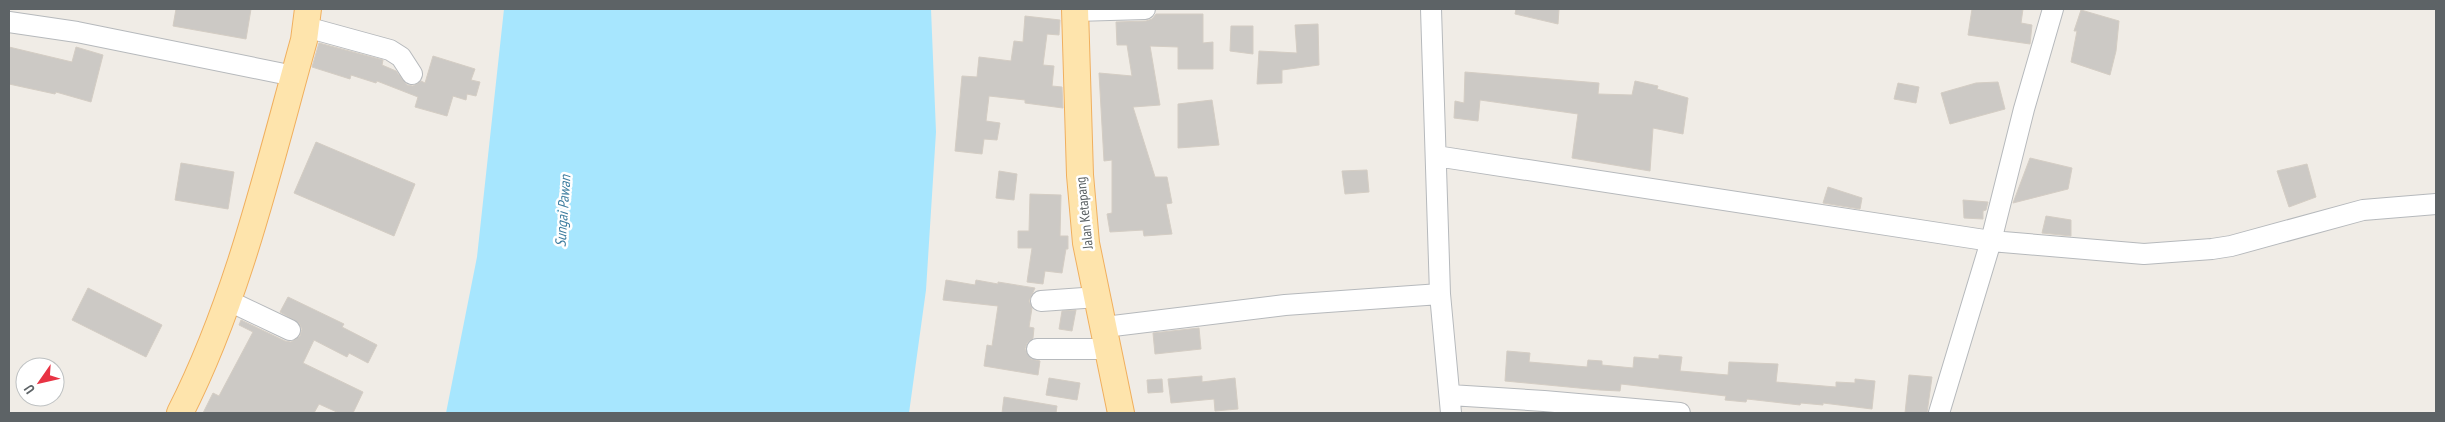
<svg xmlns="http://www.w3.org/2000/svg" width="2445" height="422" viewBox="0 0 2445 422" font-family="'PT Sans Narrow',sans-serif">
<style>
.water{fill:#a7e6fe}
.building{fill:#ccc9c5;stroke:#d4cdc4}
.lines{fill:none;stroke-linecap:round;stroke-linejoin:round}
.minor-casing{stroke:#b6b9bc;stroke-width:22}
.major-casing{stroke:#f0af5e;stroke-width:28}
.minor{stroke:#fff;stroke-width:20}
.major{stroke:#fee4ac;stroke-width:26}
.labels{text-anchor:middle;stroke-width:5;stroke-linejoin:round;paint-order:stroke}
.street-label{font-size:14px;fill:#5d6366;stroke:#fff}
.water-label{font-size:15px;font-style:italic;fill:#3d7d9f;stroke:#fff}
</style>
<rect width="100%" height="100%" fill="#f0ece6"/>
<path class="water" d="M504,9H931L936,132L926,290L909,413H446L477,257Z"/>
<path class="building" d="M176,9H251L246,39L173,26Z
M1516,9H1559L1558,24L1515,14Z
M1972,9H2023L2021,23L2032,25L2030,44L1968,35Z
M2081,10L2119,21L2116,51L2110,75L2071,62L2077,31H2074Z
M1156,14H1203V43L1213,42V69H1178V47L1150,46L1160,105L1133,107L1155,177H1167L1172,203L1166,204L1172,234L1144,236L1143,230L1110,232L1107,214L1112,213V160L1104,161L1099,73L1132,76L1127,45H1117L1116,22L1146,21L1152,19Z
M1025,16L1060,20L1059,35L1047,34L1043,65L1054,66L1052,86L1062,87L1063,108L1025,103V100L989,96L986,121L1000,123L997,140L984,139L982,154L955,151L962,76L977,77L979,57L1011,61L1014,41L1023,42Z
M1318,24L1319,65L1282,70V83L1257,84L1259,51L1297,53L1295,25Z
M1231,26H1253V54L1230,51Z
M319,43L383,60L382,65L396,71L407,85L413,86L421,81L425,83L433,56L475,69L471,80L480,82L476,96L467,94L466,100L453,96L447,116L415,107L418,97L377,81L376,83L351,75L350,79L312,67Z
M9,47L72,62L76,47L103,55L91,102L56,92L55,94L9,84Z
M1465,72L1599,83L1598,94L1632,95L1635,81L1658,86L1657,89L1688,98L1683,134L1653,128L1650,171L1572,158L1578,114L1480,100L1478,121L1454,118L1455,101L1464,103Z
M1998,82L2005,109L1950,124L1941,93L1976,83Z
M1898,83L1919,87L1916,103L1894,99Z
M1212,100L1219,145L1178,148V104Z
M316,142L415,184L394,236L294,193Z
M2030,158L2072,168L2068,189L2013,203Z
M181,163L234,172L228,209L175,200Z
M2307,164L2316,197L2289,207L2277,171Z
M1367,170L1369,192L1345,194L1342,171Z
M999,171L1017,174L1014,200L996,198Z
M1828,187L1862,198L1860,209L1823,203Z
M1030,194L1061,195L1060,236H1068V249H1066L1062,273L1045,271L1043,284L1027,282L1032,248H1018V231H1029Z
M1963,200L1988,202L1986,210L1983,211V219L1964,218Z
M2046,216L2071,220V236L2042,233Z
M946,280L975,285L976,280L998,284V282L1035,288L1029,301L1032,308L1029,327L1034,328L1033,338L1027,343L1025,349L1031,359L1040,361L1038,375L984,366L987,345L992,346L998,306L943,300Z
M88,288L162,325L146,357L72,320Z
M288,297L344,324L342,327L377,345L368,363L349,353L347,357L314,340L303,363L363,392L353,413H339L319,404L314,413H203L213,393L219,396L253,332L239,325L241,320L285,341L291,342L300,336L302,329L299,323L280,312Z
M1076,310L1072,331L1059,329L1062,311Z
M1199,328L1201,349L1155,354L1153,333Z
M1507,351L1530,353L1529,362L1587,367L1588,360L1602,361V365L1633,368L1634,357L1659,359V355L1682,357L1680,371L1728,375L1729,362L1778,364L1776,382L1836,387V382L1855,383V379L1875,381L1872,409L1823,403V405L1801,403L1800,405L1747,399L1746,402L1725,400L1726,396L1621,384L1620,391L1600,390L1505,381Z
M1909,375L1932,377L1927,413H1905Z
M1202,376V382L1235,378L1238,409L1215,411L1214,399L1171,403L1168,379Z
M1049,378L1080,383L1077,400L1046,395Z
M1162,379L1163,392L1148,393L1147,380Z
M1004,397L1057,406L1056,413H1002Z"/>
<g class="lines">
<defs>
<path id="minor" d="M1431,9L1440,294L1451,413
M1075,11L1145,9
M9,22L77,32L294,76
M306,27L390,50L401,57L412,74
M1436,156L1991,241L2144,254L2212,249L2231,246L2363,210L2436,204
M229,301L290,330
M1041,301L1098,297
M1105,327L1285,305L1440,294
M1037,349H1109
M1450,395L1544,401L1680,413
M1939,413L1991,241L2024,109L2053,9"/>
<path id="major" d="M1075,9L1080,175L1086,243L1121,413
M180,413C239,297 269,165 304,40L308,9"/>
</defs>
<use href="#minor" class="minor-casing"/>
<use href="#major" class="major-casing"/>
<use href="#minor" class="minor"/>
<use href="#major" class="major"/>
</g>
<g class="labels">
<g class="street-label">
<text transform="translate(1084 213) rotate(-96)" y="5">Jalan Ketapang</text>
</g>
<g class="water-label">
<text transform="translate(563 211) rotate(-86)" y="5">Sungai Pawan</text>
</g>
</g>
<rect width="2445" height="422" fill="none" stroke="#5d6366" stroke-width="20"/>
<g transform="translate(40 382) rotate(236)"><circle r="24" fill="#ffffff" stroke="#bec1c2"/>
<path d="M0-4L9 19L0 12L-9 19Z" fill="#e83343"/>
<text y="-8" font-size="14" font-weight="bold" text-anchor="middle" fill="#5d6366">U</text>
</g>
</svg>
